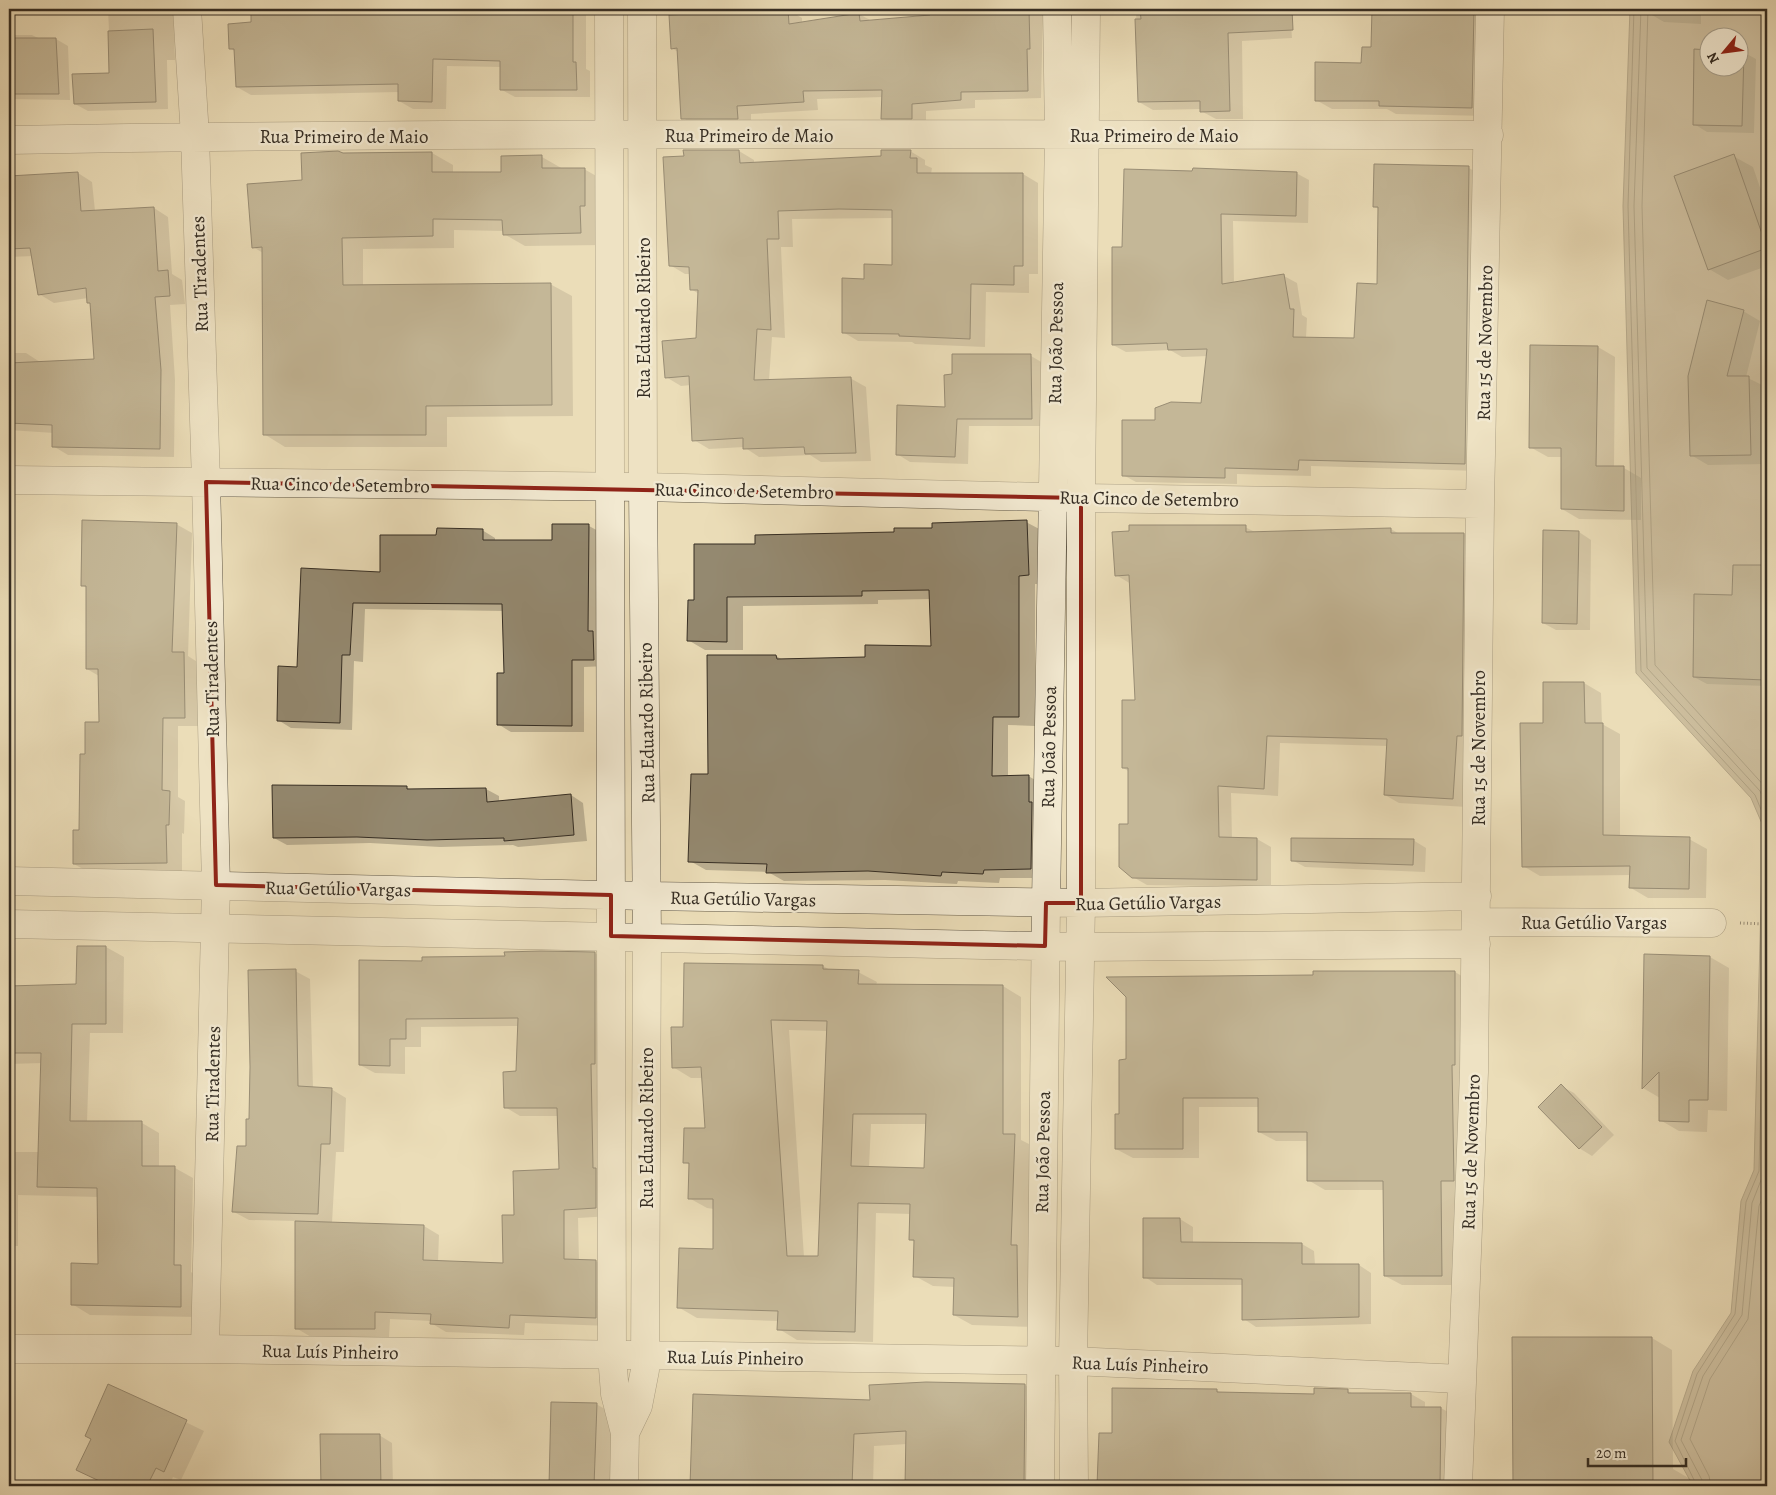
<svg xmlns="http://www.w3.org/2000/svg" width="1776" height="1495" viewBox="0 0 1776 1495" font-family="Alegreya,serif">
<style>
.water{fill:#ada185;stroke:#7d735e;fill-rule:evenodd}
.shadow{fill:#0003;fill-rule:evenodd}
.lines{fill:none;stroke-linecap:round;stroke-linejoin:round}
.shore{stroke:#716754;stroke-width:1}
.building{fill:#948970;stroke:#352d23;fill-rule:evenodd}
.minor-casing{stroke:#625948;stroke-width:29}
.tertiary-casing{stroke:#625948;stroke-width:29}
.path{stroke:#352d23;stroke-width:3;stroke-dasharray:1 2.5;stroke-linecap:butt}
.minor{stroke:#f2e9d1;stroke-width:28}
.tertiary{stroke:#f2e9d1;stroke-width:28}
.marked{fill:none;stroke:#8f2418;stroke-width:4;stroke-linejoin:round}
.labels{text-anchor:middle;stroke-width:5;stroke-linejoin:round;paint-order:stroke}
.street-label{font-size:19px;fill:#352d23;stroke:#f2e9d1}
</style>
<rect width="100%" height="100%" fill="#ebddb8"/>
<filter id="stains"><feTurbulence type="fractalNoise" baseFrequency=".004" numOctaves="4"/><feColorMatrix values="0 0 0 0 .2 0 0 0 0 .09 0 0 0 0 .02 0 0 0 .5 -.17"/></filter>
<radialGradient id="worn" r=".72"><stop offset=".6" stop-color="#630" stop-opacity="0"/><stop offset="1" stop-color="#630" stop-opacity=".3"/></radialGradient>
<path class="water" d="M1630,9H1767V1486H1693L1669,1442L1693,1371L1731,1313L1741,1201L1754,1170L1763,826L1751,798L1636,673L1623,206ZM1708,38H1738V68H1708Z"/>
<path class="shadow" d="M108,9H173L175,60H167L168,109L88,111L75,104L111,75Z
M253,9H586V69L590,71V97H515L502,90V67L447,66L446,109H413L399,101V92L251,95L237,87L236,52L230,48L252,23Z
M678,9H797V15L802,18V23L859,14L872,21L931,16V9H1043L1041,98L975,100V108L926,111V126H897L883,118V97L817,99L818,110L751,114V126H697L683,118L678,52L672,48Z
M1136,9H1290L1292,38L1242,41L1243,119H1216L1201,111V109L1153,110L1139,102Z
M1372,9H1493L1488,116L1396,114L1387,109H1332L1316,100L1363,65L1372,48Z
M1652,9H1701V24L1664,22L1652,15Z
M9,35H32L40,39H56L68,46L70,100L9,99Z
M1695,50L1708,51V68H1738L1743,52L1756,59L1754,133L1707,132L1694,124Z
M739,151L754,160V163L882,157L910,151L925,160V165L932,168L931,174H1023L1038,183V274H1029V293L986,292L985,347L915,344L912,342L858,341L843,332L865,280L893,266V218L792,219L793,247H781L785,338L772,337L769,380L850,378L866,387L871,461L821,462L810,455L759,457L744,447L709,449L694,440L691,385L681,386L666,377L698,339L699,294L691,289V274H685L670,265Z
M432,153L453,165V173L502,174L542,157L563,169H584L605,181L602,245L525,246L504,234V231L454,230V248L363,249V286L550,284L572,296L573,416L447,417V447H285L264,434L263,253L253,247L304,181Z
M1733,156L1753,167L1767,208V266L1728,280L1709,269Z
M1469,168L1481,175L1478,471L1311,466V476L1237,474V484L1136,482L1123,475L1156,422L1202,404L1208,356L1182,357L1170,350L1126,352L1113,345L1123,248L1296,173L1309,180L1308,223L1233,221L1234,284L1284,276L1297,283L1302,315L1307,318L1306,338L1355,339L1379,285V209L1374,207Z
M78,173L92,182L95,211L154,208L168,217L172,274L182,280L185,304L170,305L175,380L174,457L68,455L53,446L54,433L9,430V353H26L40,362L96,360L92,304L89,302L88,298L54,303L39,294L33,256L9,257V177Z
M1743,311L1760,321L1746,377L1766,387L1767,464L1708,465L1691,455Z
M1598,347L1615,357L1614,467L1624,468L1641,478V520L1579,519L1562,509L1563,457H1548L1530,447Z
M1031,356L1043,363L1044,426H969L968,464L910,462L897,454L946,408Z
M1026,522L1043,531L1045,584H1035V726L1008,725V777L1028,776L1045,785L1047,878H1000L999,883L958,881L957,884L885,880L784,881L768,872L706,870L690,861L710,776L776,656L783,660L866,658L932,647L931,599L878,600V604L743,606V650H705L688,640L696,601L756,545Z
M176,524L192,533L188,656L199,663L200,726H178V797L185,801L184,834L182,833V871L90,873L74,864L80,832L86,756L100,723L99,676L87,669L88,589L82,585Z
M589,526L602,533L606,666L584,667V732H511L498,724L505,674L504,611L365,609L363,662L354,661L352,730L291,728L278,720L298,668L302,569L381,573L438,536L482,530L495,538V541H553Z
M1245,527L1257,533L1391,529L1401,535L1464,534L1477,542L1467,807L1399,803L1385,795L1388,746L1280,743L1278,796L1231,793L1232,839H1257L1271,847V887L1147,885L1133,877L1130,772L1123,768L1136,702L1131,584L1116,575Z
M1579,532L1591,540L1590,630H1556L1543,623Z
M1734,566L1767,567V686L1707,684L1694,677L1734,596Z
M1544,683H1584L1601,693L1602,724L1620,734V837L1689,839L1707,849L1706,898H1648L1631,888V875L1540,876L1523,866L1545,724Z
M273,786L407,788L412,790L486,789L499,796V802L571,795L583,803L587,841L518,847L513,845L440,847L370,843L287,845L274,838Z
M1413,840L1426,848L1425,872L1305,867L1292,860Z
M106,947L124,957L123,1033H90L87,1122L142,1123L159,1133V1167L175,1168L193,1178L191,1272L198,1277V1317L90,1315L72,1304L99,1265V1197L18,1195V1246H9V1152H40L42,1063L9,1064V987L78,985Z
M541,952L595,953L610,962L611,1216L578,1218L579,1261H596L611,1270V1326L525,1323L524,1335L446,1332L431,1323V1321L390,1319L389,1337H311L296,1328L297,1221L249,1220L234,1212L250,1120L295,971L310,979L313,1088L331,1089L346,1098L344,1152H336L332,1223L424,1226L439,1235L438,1262L504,1265L516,1216L560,1171L559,1116H520L505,1107L517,1073L519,1026L421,1027V1047H405V1074L375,1073L360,1065L423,962L506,957Z
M1646,955L1710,957L1729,968L1727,1111L1708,1110L1707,1132L1679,1131L1660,1120V1098L1643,1088Z
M823,966L830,970L858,972L877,982L876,985L1003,986L1021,997V1140L1033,1146L1036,1327L972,1325L954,1315L955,1287L933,1286L915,1276V1242L910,1240L911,1214L876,1213L873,1342L797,1340L779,1329V1321L697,1318L678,1307L714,1250V1209L707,1208L689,1198L690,1165L684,1162L707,1129L703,1078H691L673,1067L684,1028ZM789,1030L827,1031L819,1257H804ZM871,1124H927L926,1169L869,1167Z
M1455,972L1472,982L1458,1285H1402L1385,1276L1384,1190H1325L1308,1180V1141H1276L1259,1132V1107H1199V1158H1133L1116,1149L1127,1061L1315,976Z
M1561,1086L1574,1093L1614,1135L1592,1156L1579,1148Z
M1180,1219L1193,1227V1244H1302L1314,1251L1315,1265H1359L1371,1273V1324L1256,1327L1244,1319L1243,1285H1157L1145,1277Z
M1513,1338H1652L1672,1350L1673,1469L1692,1480V1486H1513Z
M926,1383L1025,1385L1046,1397L1045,1486H907V1444L874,1446L873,1486H692L694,1396L871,1401Z
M109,1385L204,1431L181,1480L173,1477L169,1486H110L78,1469L93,1439Z
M1216,1390L1223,1394L1316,1396L1348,1391L1355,1395L1411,1394L1425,1402V1408H1441L1455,1416L1454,1486H1099L1100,1434L1113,1435Z
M552,1403L596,1404L612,1413L610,1486H550Z
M379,1435L392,1443L393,1486H322L321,1436Z"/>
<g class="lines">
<path class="shore" d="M1634,9L1628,206L1641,671L1755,795L1767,824
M1641,9L1634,206L1647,668L1760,791L1767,808
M1648,9L1642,206L1655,665L1767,789
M1697,1486L1675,1441L1697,1374L1735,1314L1746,1202L1759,1171L1767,847
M1703,1486L1702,1480L1681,1440L1703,1376L1742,1315L1752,1203L1765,1170L1767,1097
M1711,1486L1709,1476L1690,1439L1710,1379L1748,1319L1759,1206L1767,1187"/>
</g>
<path class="building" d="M251,9H573V62H576L577,90H500V61L433,59L432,102L398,101V84L236,87L234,49H229L228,24L251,22Z
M788,9L789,24L859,13L860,21L930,15L931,9H1029L1030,49H1027L1028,91L961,92V100L912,104V119H881L882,90L803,91L804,102L737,106L738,119H681L677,48L671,49L669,15Z
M1140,9H1292L1293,30L1228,33L1230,111L1200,112V101L1138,102L1135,19H1141Z
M1372,9H1474L1472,108L1379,106V101H1315V62L1361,63L1362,47H1371Z
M153,29L156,102L74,104L72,74L109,73L108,31Z
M9,38H56L59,94H9Z
M1694,49L1708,50V68H1738V51H1744L1742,126L1693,125Z
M683,150H739L740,163L881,156V150H911L910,158H917V173H1023V266H1014V285L971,284L970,339L899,336V334L842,333V278L864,279V264L892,265V210L839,209L778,211L779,239H767L771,330L757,329L754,380L851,377L856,453L805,454L804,447L743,449V438L692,441L689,376L665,378L662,341L696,338L698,290H690L689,267L669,266L663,157L684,156Z
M338,151L343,153L432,152V172H501V156L542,155V168H585V206H580L581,233L503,235L502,220L433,219V236L342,238L343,285L551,283L552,405L426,406V435H263L262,247L252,248L247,184L302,180L301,153Z
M1734,154L1767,248L1708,270L1674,176Z
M1374,164L1469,166L1465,464L1299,460L1298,470L1225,468V478L1122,476V420H1155V408L1171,402L1201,403L1207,349L1168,350L1167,343L1112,345V247H1122L1124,169L1192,171L1193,168L1297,172L1296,216L1221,214L1222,284L1284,274L1290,309H1294L1293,337L1354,338L1357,283L1377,284L1378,207H1373Z
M78,172L81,211L154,207L158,271L168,270L170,296L155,297L161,370L160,449L52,447V425L9,423V363L94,359L90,303H87L86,288L38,295L30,248L9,249V176Z
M1707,300L1744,310L1727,376H1749L1751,455L1690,456L1688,376Z
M1530,345L1598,346L1596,466H1624V511L1561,509V448H1529Z
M952,354H1031L1032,419H957L955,457L896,455L897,405L945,407L944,375L952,374Z
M82,520L177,523L172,652H184L185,718H163L162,790L170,791L169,825H166L167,863L73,864V830H79L80,754H85V722H99L98,669H86V586H81Z
M1027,520L1029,575L1019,576V717H993L992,776L1029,775V802H1032L1031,869L984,870L983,874L942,872L941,876L868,871L766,873L767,864L688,862L691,774H708L707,655H776L777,659L865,657V645L931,646L929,590L862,591V596L727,597V642L687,641L688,600H694V544H755V535L894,532V528H932V523Z
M552,524H589L588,631H593L594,660H572V726L497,725V673H504L502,604L353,603L350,655H342L340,723L277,721L278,666L297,667L301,568L380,572V535H436L437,528L483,529V540H552Z
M1129,525H1246V532L1391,528V533H1464L1462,736H1457L1453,799L1384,795L1387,739L1267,736L1264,789L1218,786L1219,837L1257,838V880L1132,878L1119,867V824H1128V768H1122V700H1135L1129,575L1115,576L1112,532L1129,531Z
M1543,530L1579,531L1577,624L1542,623Z
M1733,565H1766L1765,680L1693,677L1694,594L1732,595Z
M1543,682H1584L1585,723H1603V835L1690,837L1689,889L1629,888L1630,866L1522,867L1520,723H1543Z
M272,785L407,786V789L486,788L487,802L571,794L574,835L504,841V838L427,840L357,837L273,838Z
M1291,838L1414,839L1413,865L1291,861Z
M77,946H106V1024H72L70,1121H142V1166H175L174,1265H181V1307L71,1305V1263L98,1264L97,1188L37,1187L41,1053H11V1041H9V986L76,984Z
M541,951L595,952V1064H591L593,1168H596V1208L564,1210V1259L596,1260V1318L510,1315L509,1328L430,1324L431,1314L375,1312V1329H295V1221L424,1225L423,1260L503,1263L502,1215H514L513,1171L559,1169L557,1108H504L503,1072L516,1071L518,1018L406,1019V1039H390V1066L359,1065V960L422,961V957L505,956L504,952Z
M1644,954L1710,956L1708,1100H1689V1122L1659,1121V1072L1642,1089Z
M684,963L823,965V969L859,970L858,984L1003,985V1134H1015L1011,1245H1017L1018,1317L953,1315L954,1278L913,1277L914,1240H909L910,1204L858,1203L855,1332L777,1330L778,1311L677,1308L679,1248L713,1249V1199H688L689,1163H683L684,1128H705L701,1067L672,1068L671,1027H683ZM771,1020L827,1021L818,1256H787ZM853,1114H926L924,1168L851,1166Z
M296,969L298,1086L332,1088L330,1144H321L318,1214L232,1212L237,1146H246V1119H249L250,1067L248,970Z
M1313,971H1455V1065H1452L1454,1181H1441L1442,1276H1384L1383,1181H1307V1132H1258V1098H1183V1149H1115V1114H1119V1060L1126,1059V997L1106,977L1313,975Z
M1561,1084L1602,1127L1579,1149L1538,1107Z
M1143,1218H1180L1181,1242L1302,1243V1264H1359V1317L1242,1320V1279L1143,1278Z
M1512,1337H1652L1653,1486H1513Z
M926,1382L1025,1384L1024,1486H905L906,1431L854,1434L852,1486H690L693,1394L870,1400L869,1385Z
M108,1384L187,1420L164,1472L156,1468L147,1486H110L76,1470L91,1439L85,1436Z
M1112,1388L1217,1389V1392L1314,1394V1388L1348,1389V1393H1411V1407H1441L1440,1486H1097L1099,1433H1112Z
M551,1402L597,1403L594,1486H549Z
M320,1434H380L381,1486H321Z"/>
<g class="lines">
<defs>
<path id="minor" d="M187,9L195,136L206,482L216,885L205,1349
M1086,9L1081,498V903L1477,896
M9,140C502,131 995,135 1489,135
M9,480L643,487L1081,498L1480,504
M1046,903L1059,135L1057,9
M1477,922L1712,923
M611,936L612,1355L615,1394L625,1433L624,1486
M1081,947L1476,944
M9,1349H205L1073,1361L1461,1379
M625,1433L638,1406L645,1370L647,936
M1458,1486L1474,1072L1480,504L1490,9"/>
<path id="tertiary" d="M609,9L611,936
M642,9L643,487L647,936
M9,881L648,896L1081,903L1073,1361L1074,1486
M9,924L1081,947
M1040,1486L1046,903"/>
</defs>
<use href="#minor" class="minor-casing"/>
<use href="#tertiary" class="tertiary-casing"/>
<path class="path" d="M1740,923L1767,924"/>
<use href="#minor" class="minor"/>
<use href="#tertiary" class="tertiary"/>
</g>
<path d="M0 0H1776V1495H0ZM206,482L1081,498V903H1046L1045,946L611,936V895L216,885Z" fill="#ebddb8" fill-opacity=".55" fill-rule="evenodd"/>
<path class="marked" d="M206,482L1081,498V903H1046L1045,946L611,936V895L216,885Z"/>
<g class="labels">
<g class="street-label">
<text x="749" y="142">Rua Primeiro de Maio</text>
<text x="1154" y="142">Rua Primeiro de Maio</text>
<text x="344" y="143">Rua Primeiro de Maio</text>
<text transform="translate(199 274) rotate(-92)" y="7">Rua Tiradentes</text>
<text transform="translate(643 318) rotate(-90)" y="7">Rua Eduardo Ribeiro</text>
<text transform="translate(1055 343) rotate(-89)" y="7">Rua João Pessoa</text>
<text transform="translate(1484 343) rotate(-89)" y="7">Rua 15 de Novembro</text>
<text transform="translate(340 484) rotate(1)" y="7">Rua Cinco de Setembro</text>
<text transform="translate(744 490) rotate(1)" y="7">Rua Cinco de Setembro</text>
<text transform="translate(1149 498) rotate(1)" y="7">Rua Cinco de Setembro</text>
<text transform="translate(211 679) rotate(-91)" y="7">Rua Tiradentes</text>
<text transform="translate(646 723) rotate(-91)" y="7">Rua Eduardo Ribeiro</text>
<text transform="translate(1048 747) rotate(-89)" y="7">Rua João Pessoa</text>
<text transform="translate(1478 748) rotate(-90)" y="7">Rua 15 de Novembro</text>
<text transform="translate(338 888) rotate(1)" y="7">Rua Getúlio Vargas</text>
<text transform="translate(743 898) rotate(1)" y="7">Rua Getúlio Vargas</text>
<text transform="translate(1148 902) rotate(-1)" y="7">Rua Getúlio Vargas</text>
<text x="1594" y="929">Rua Getúlio Vargas</text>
<text transform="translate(212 1084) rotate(-89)" y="7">Rua Tiradentes</text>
<text transform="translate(646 1128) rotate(-90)" y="7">Rua Eduardo Ribeiro</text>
<text transform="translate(1042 1152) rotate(-89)" y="7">Rua João Pessoa</text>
<text transform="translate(1470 1152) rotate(-88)" y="7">Rua 15 de Novembro</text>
<text transform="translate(330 1351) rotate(1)" y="7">Rua Luís Pinheiro</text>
<text transform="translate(735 1357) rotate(1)" y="7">Rua Luís Pinheiro</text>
<text transform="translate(1140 1364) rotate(2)" y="7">Rua Luís Pinheiro</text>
</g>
</g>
<rect width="1776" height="1495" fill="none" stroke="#ebddb8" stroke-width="30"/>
<rect x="10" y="10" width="1756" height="1475" fill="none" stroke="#352d23" stroke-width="2.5"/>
<rect x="15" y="15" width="1746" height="1465" fill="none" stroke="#352d23"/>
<g transform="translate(1724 52) rotate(241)"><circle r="24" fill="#f2e9d1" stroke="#a69e8b"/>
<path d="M0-4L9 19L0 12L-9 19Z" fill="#8f2418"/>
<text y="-8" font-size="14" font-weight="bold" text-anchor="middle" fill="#352d23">N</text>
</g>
<path d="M1588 1458v8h98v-8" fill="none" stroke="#352d23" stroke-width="2.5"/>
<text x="1596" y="1458" font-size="15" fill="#352d23" stroke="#f2e9d1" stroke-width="4" paint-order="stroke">20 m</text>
<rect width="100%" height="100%" filter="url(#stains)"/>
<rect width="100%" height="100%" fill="url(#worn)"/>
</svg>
